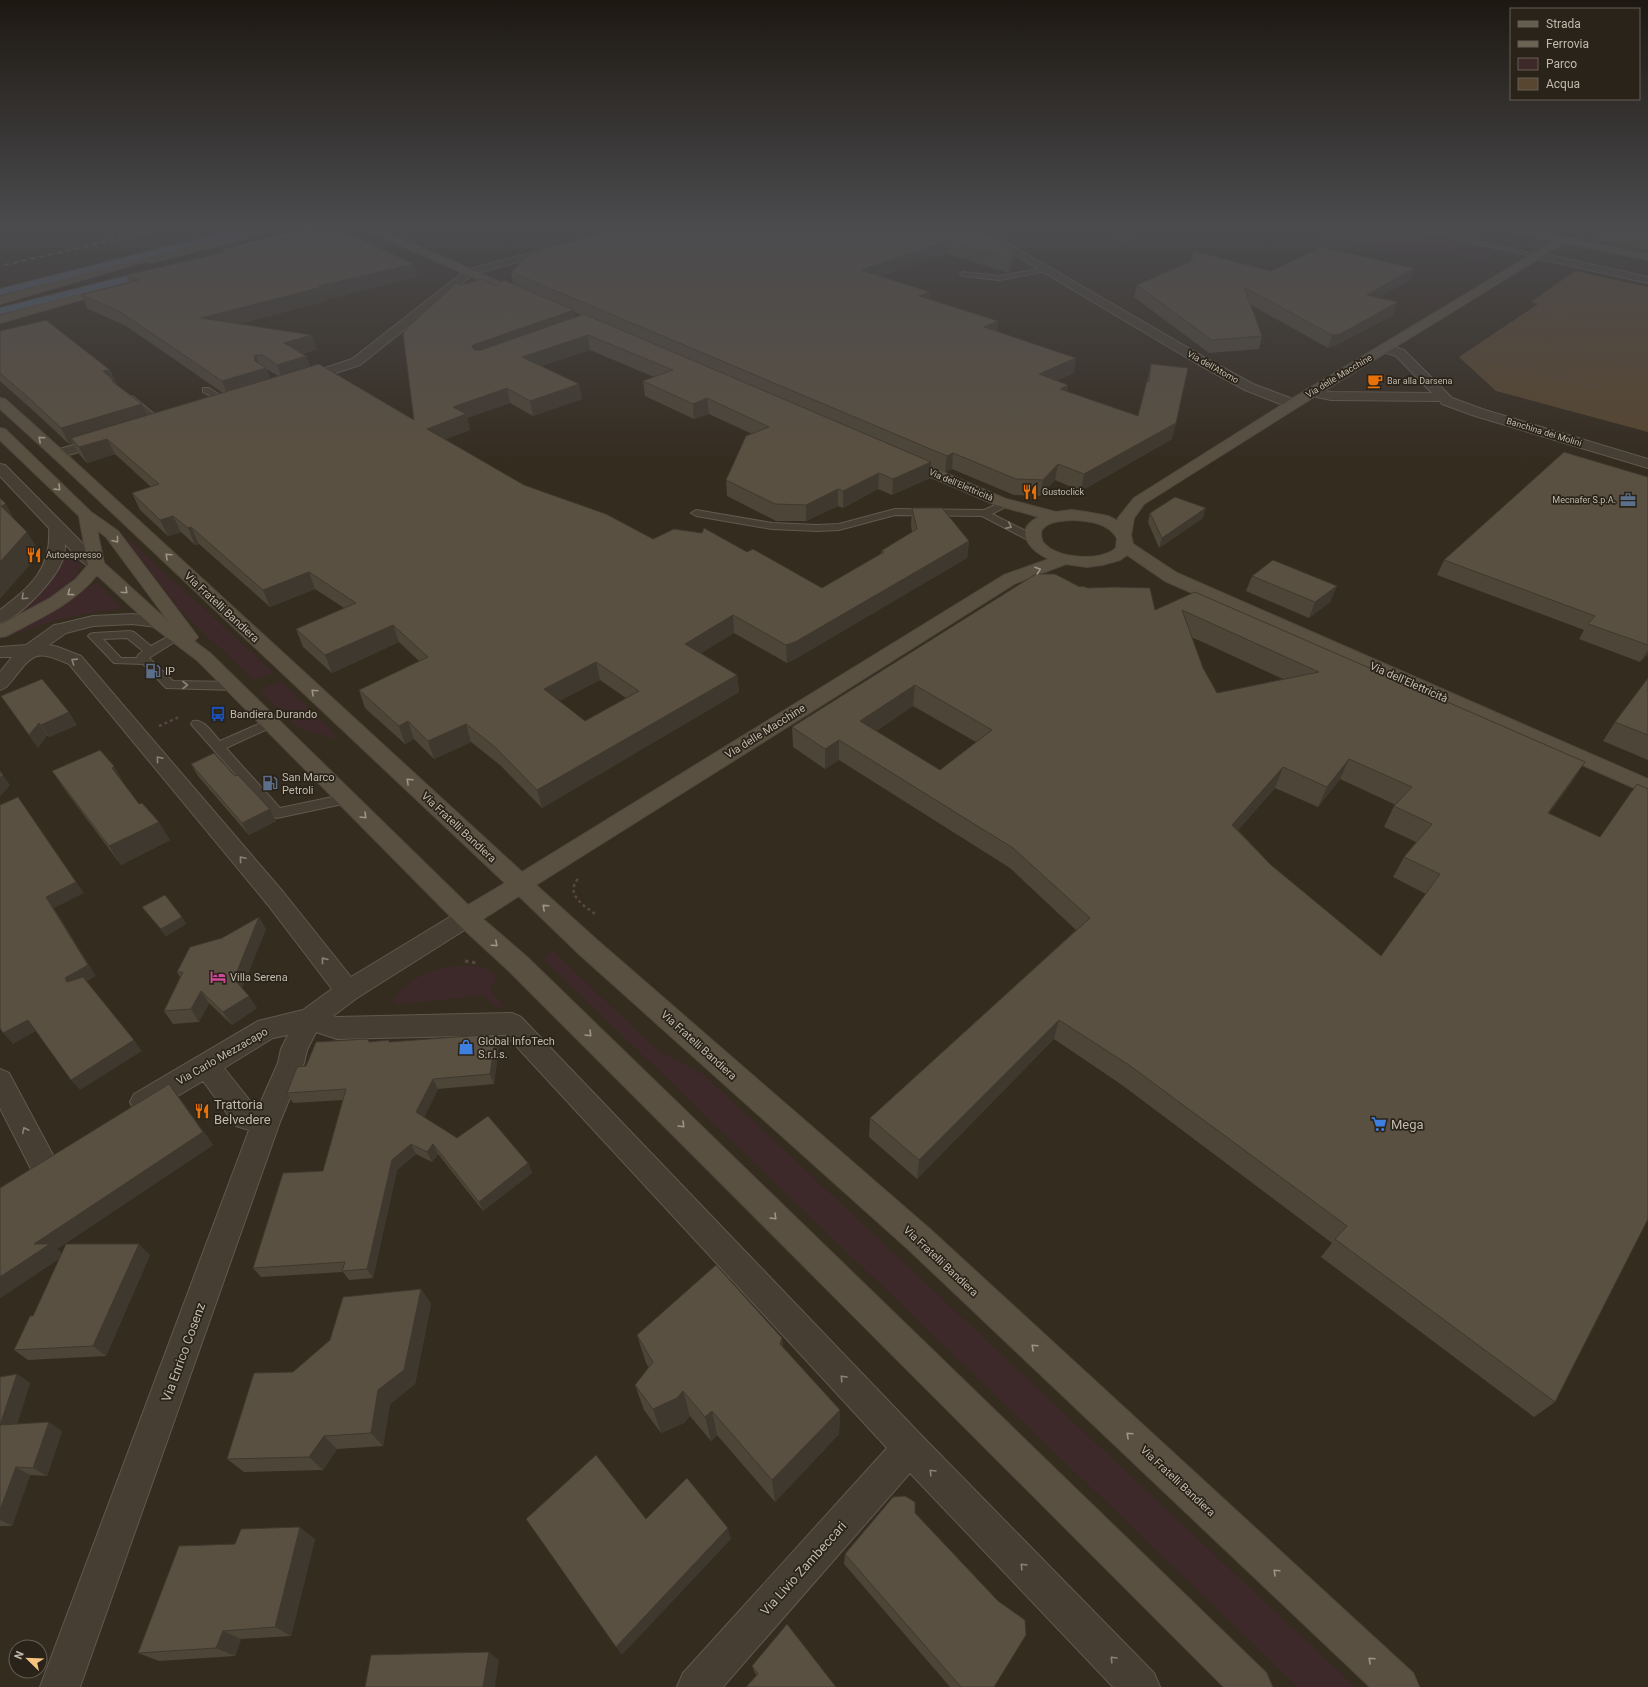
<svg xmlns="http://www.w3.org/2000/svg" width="1648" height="1687" viewBox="0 0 1648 1687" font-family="Roboto,sans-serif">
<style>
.green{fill:#3e292a}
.water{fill:#584630}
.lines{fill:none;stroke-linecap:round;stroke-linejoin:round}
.lane-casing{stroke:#61594e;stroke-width:2}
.street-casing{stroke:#61594e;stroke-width:2}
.secondary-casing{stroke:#50473d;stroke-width:2}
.primary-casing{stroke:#50473d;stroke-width:2}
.highway-casing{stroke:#51493e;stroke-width:2}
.path-far3{stroke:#584543;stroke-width:1;stroke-dasharray:1.5 1.5;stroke-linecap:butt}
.path-far2{stroke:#584543;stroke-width:1.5;stroke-dasharray:2 2;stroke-linecap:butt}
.path-far1{stroke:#584543;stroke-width:2.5;stroke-dasharray:3 3;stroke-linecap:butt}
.path{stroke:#584543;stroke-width:3;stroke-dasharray:3.5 3.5;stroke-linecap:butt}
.lane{fill:#463e33;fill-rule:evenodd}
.street{fill:#463e33;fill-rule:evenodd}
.secondary{fill:#595041;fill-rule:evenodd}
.primary{fill:#665d51;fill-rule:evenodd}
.highway{fill:#505c6c;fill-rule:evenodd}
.rail-casing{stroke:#6d6355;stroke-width:2}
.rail{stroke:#2a2319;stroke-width:1.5;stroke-dasharray:4.5;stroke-linecap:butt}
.wall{fill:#4d4538;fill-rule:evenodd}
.shaded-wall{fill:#3f382e}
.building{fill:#5a5041;stroke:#3f382e;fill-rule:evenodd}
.oneway{stroke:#9e9587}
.oneway2{stroke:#8b8276}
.labels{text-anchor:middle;stroke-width:3.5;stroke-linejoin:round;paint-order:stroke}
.far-street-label{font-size:9px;fill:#c3baad;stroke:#2a2319}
.far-poi-label{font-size:9px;fill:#c3baad;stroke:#2a2319;text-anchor:start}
.street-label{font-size:11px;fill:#c3baad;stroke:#2a2319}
.poi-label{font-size:11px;fill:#c3baad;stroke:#2a2319;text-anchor:start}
.near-poi-label{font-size:13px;fill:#c3baad;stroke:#2a2319;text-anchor:start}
.near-street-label{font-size:13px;fill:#c3baad;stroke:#2a2319}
</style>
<rect width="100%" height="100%" fill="#352c20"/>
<path class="green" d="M1094,226H1149L1136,231L1133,237L1136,249Z
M1238,226H1377L1497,251L1480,261L1453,255L1401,254L1296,227L1255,230Z
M1453,287L1458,288L1412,315L1408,313Z
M118,530L273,672L254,680L183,613Z
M70,553L82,566C66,597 29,610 0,626V623C22,604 57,582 66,554Z
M97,582L122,609C80,612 40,624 0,639V637L55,610Z
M281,681L341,740L298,728L260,690Z
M553,951L656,1049L703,1074L1355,1687H1298L543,959Z
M469,966L483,967L496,976L490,991L505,1008L494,1007L484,995L395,1005L393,1001C398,987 426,971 441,968C450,966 460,967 469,966Z"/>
<path class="water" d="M1612,226H1648V251L1596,240L1601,236L1598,234Z
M1575,271L1648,287V432L1496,391L1459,357L1538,304L1531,302Z"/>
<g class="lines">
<defs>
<path id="lane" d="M1397,226H1409L1538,255L1535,257Z
M1045,268L1048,270L1047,271L999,280L963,276L960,274L963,272L999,276Z
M203,388H209L231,402L227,404H224L203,392Z
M126,396H132L163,421L164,423L163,425H157L126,400L125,398Z
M1006,500L1011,503L1009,505L992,514L1038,537L1039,539L1038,541H1030L982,516L895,515L839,530L817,531L772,529L696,516L691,513L696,510L772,523L817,525L839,524L895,509L984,510Z
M130,631L134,632L151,646L173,634H181L183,636L181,638L149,658L173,681L233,682L237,683L239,686L237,689L233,690L166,688L143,664L114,663L88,636L90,634L94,633ZM127,638L143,651L138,655L137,658H121L103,639Z
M270,719L274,720L276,723L274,726L226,748L280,808L347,794L352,796L354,799L352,802L277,818L272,816L191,724L193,721C204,718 213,734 220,741Z"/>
<path id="street" d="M966,226H978L1204,357L1253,384L1298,401L1300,404L1298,407H1288L1245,390L1196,363Z
M556,246L559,247L561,249L559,251L474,274L360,365L302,384L298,383L296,380L298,377L352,359L466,270Z
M1535,252L1648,277V283L1531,257L1530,255L1531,253Z
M1385,344L1404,350L1452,398L1485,410L1648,459V468L1475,416L1442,404L1440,401L1331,400L1307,395L1306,392L1307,389L1312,388L1331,392L1432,393L1396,356L1381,351L1379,348L1381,345Z
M104,436L109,437L111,440L109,443L58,458L53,457L51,454L53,451Z
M0,464L5,465L104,565L102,568C87,572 75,554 65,544C65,549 65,555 63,559C56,579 20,618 0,623V610C30,587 52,569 49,528L0,476Z
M132,614L164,618L167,622L164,626L158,627L132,624L93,626L66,633L49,645L58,647L81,656L284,893L351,977L458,912L466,909L474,912L478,918L474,924L357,998L333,1016L337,1017L512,1013L521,1017L922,1436L1154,1673L1160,1687H1113L910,1473L723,1687H677L683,1673L887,1448L506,1035L337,1039L316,1032L307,1050L304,1063L280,1122L80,1687H40L249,1130L236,1126L203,1081L154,1110L144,1114L134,1110L130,1102L134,1094L258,1021L303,1010L332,989L268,905L69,664C37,651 35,651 14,678C9,684 7,688 0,690V672L12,657H0V647L26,645L54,625L60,624L93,616ZM288,1035L281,1049L278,1063L258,1108L255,1107L224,1068L273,1038Z
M0,1069L9,1073L53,1155L57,1164L53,1173L43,1177L33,1173L0,1108Z"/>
<path id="secondary" d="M272,226H288L286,228L151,263L147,261L0,304V297L159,251L163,250L168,253Z
M359,226H372L530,295L531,297L526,300L522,299L361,228Z
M1492,226H1511L1648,254V260L1564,243L1298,407L1144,504L1134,518L1131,535L1133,544L1177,573L1648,779V794L1165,581L1127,555L1120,560L1102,565L1087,567L1066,564L1016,583L536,885L597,940L931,1230L1413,1673L1419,1687H1370L909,1250L579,954L519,896L483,919L527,957L1266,1673L1272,1687H1224L509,971L458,924L198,661L152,626L97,575C74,604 38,619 6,636L0,637V625L49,599L76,579L88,565L79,516L0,440V428L5,429L91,512L118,531L195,633L198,637L194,641L210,653L468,905L505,883L53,457L0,409V398L5,399L63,451L522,872L1004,575L1049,559C1030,551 1012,530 1039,517L996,505L898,463L896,460L898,457L903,456L908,457L1006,499L1056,512L1072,510L1086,512L1108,516L1118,521V518L1134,498L1288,401L1554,241L1497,229ZM1072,520C1088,521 1108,522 1117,538L1116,548C1102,562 1055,559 1043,542C1041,539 1041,535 1041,532C1045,521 1062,521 1072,520ZM97,530L106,537L169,622L104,563Z
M151,270L156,273L155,275L97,295L0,323V316L89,291Z"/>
<path id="primary" d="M313,226H329L327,228L229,255L224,252L225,250Z"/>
<path id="highway" d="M249,226H265L263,228L0,295V289Z
M151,270L156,273L155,275L0,314V308Z"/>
</defs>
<use href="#lane" class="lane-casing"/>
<use href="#street" class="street-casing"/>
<use href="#secondary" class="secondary-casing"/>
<use href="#primary" class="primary-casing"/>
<use href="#highway" class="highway-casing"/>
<path class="path-far3" d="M1532,310L1648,338
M1501,331L1578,350
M1473,350L1541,304"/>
<path class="path-far2" d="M1574,349L1648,368
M1469,353L1594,386
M1468,365H1472L1463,357L1474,349
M1587,394L1601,380"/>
<path class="path-far1" d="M159,726L179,717
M578,879C565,894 583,905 595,914L593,916"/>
<path class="path" d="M465,961L477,963"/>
<use href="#lane" class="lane"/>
<use href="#street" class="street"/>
<use href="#secondary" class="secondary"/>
<use href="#primary" class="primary"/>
<use href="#highway" class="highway"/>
<defs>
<path id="rail" d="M0,230L20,226
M0,266L174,226"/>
</defs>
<use href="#rail" class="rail-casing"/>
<use href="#rail" class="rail"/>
</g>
<path class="wall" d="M970,226L1015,251L1013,264L1009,273L947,254L881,276L930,299L998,321L997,331L1074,373L1056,381L1068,385L1067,392L1138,416L1147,382L1151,364L1172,439L1081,491L1055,480L1040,496L1014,495L952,469L945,472L931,466L930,478L892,495L878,489L843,508L838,506L806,521H776L727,496L726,480L752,434L709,414L694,419L645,396L643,381L654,377L590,350L541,366L582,399L533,416L510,403L467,418L470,430L445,439L524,485L653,539L747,552L822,588L881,554V551L912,532L911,525L912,508L969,541L967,558L795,659L787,663L734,633L701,653L737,675L739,692L542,808L500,765L471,742L434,759L414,739L405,744L365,708L359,690L419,661L399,642L332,673L303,647L296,629L344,608L315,589L270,607L199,544L195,545L181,532L168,536L140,510L132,493L151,487L115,454L87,463L79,454L73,443L69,444L37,414L0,381V331L110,370L117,385L142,404L147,415L223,393L126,326L88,309L81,295L129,282L126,275L414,264L417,277L326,300V301L239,324L317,349L302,354L306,356L310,367L414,420L461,285L498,286L513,284L511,272ZM574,312H575L581,315L575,317ZM267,370H268L278,376L270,379ZM600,680L626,698L585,721L559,701Z
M1191,259L1271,271L1414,268L1410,280L1379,298L1393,315L1335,346L1328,348L1251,305L1262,336L1259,349L1209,353L1134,297L1137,285L1191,262Z
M1648,477V654L1640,662L1579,639L1584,630L1437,575L1444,560Z
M1150,513L1203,518L1159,548L1148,522Z
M1252,576L1337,586L1330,602L1309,618L1246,591Z
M1080,587L1088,588L1155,610L1195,592L1572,782L1549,813L1600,837L1637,784L1555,1402L1534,1417L1321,1257L1332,1243L1122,1085L1054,1039L917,1179L869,1137L870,1118L1076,930L1010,868L839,760L825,769L793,747L792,727ZM1191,637L1207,644L1283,679L1217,693L1203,668ZM913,706L976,742L940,770L876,731ZM1340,779L1396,805L1394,806L1384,827L1416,842L1404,857L1393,877L1426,894L1381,956L1271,865L1238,830L1275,788L1318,807Z
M1648,678V760L1603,741L1615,722Z
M1,696L77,725L49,737L47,735L38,748Z
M191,764L235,776L270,809L276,821L249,835L198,776Z
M52,771L125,785L139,804L170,840L121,865L65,790Z
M142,907L182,917L186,924L166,936L147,913Z
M266,929L242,988L257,1008L232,1025L209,1003L199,1022L173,1024L164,1011L180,977L177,972Z
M496,1034L499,1044L494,1084L438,1089L424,1117L457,1138L528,1163L532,1173L483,1211L438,1154L432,1162L416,1154L397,1170L373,1278L349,1280L343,1272L261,1277L253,1268L323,1171L343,1100L293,1103L287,1093L306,1066L368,1039L369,1042H390Z
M179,1097L213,1145L57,1249L62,1254L150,1255L106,1356L28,1360L14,1350L33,1316L60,1258L0,1298V1188Z
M421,1289L431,1304L415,1384L390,1404L383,1446L337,1449L323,1470L244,1472L227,1459L293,1372Z
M637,1335L782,1338L783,1348L840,1410L839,1434L775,1502L717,1435L711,1441L690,1416L684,1423L661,1433L644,1410L635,1385L649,1368L646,1363Z
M17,1374L30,1383L17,1424L62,1431L47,1476L30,1475L12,1526H0V1377Z
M915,1513L998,1601L994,1687H950L844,1564L845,1554Z
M315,1539L291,1636L241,1639L235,1656L159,1661L138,1653L235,1544Z
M752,1666L836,1687L756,1675L754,1671Z"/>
<path class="shaded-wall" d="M948,241L947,254L861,283V270Z
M1015,251L1013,264L1009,273L1011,260Z
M414,264L417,277L326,300V301L207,332L201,318L319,286Z
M1414,268L1410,280L1363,307L1367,295Z
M930,292L929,305L919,296Z
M1398,302L1393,315L1335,346L1328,348L1332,335Z
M574,310L576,324L476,362L472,347L473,345Z
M998,321L996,335L984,327Z
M312,335L317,349L289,357L284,343Z
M588,335L590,350L525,371L522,357Z
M256,355L261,369L266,368L271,383L228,396L222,381L255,361L254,356Z
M306,356L311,371L283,380L277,365Z
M1076,358L1074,373L1037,389L1039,374Z
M110,370L117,385H115L103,371Z
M579,384L582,399L533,416L530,401Z
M1068,385L1065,400L1060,389Z
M507,388L510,403L467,418L470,430L431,445L427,429L453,407Z
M707,398L709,414L694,419L693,404Z
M142,404L149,420L71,438L73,443L69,444L61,428Z
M1176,423L1172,439L1081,491L1084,474Z
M107,439L115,454L87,463L79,447Z
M953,453L952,469L945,472L947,456Z
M931,462L930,478L892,495L893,479Z
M1058,464L1055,480L1040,496L1043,480Z
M879,473L878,489L843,508V491Z
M838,489V506L806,521V505Z
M6,504L18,526L1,506Z
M1206,508L1203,518L1159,548L1162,538Z
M173,516L181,532L168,536L160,520Z
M191,527L199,544L195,545L188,528Z
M27,532L40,553L0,599V562Z
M969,541L967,558L795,659L787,663L786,645Z
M309,572L315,589L270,607L263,590Z
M1337,586L1330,602L1309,618L1315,602Z
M733,615L734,633L687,661L685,644Z
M393,625L399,642L332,673L325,655Z
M1648,650V654L1640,662Z
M596,662L600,680L548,707L544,689Z
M737,675L739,692L542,808L537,790Z
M915,685L913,706L860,741V721Z
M69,712L77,725L49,737L41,725Z
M408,721L414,739L405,744L399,726Z
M39,723L47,735L38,748L29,735Z
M466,724L471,742L434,759L428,741Z
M839,740V760L825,769V749Z
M1349,759L1340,779L1318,807L1327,787Z
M1585,762L1572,782L1535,833L1548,813Z
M114,766L125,785L112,768Z
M1283,767L1275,788L1225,845L1232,825Z
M0,771L10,785L0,797Z
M26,808L84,893L54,908L96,976L74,989L67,982L65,978L46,897Z
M270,809L276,821L249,835L242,823Z
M159,822L170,840L121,865L109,846Z
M182,917L186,924L166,936L161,929Z
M259,917L266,929L241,991L234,979Z
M201,991L209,1003L199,1022L191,1009Z
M249,996L257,1008L232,1025L223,1012Z
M28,1020L38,1030L13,1044L3,1033Z
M1059,1020L1054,1039L917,1179L919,1160Z
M496,1034L499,1044L494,1084L490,1074Z
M134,1040L142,1051L80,1090L71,1080Z
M433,1079L438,1089L421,1122L416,1112Z
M169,1084L179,1097L213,1145L57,1249L64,1255L0,1298V1277L34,1244Z
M411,1144L416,1154L397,1170L373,1278L367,1269L392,1160Z
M433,1144L438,1154L432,1162L427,1152Z
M528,1163L532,1173L483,1211L479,1202Z
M139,1244L150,1255L106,1356L93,1346Z
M421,1289L431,1304L415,1384L390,1404L383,1446L371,1433L378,1390Z
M782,1338L784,1365L780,1344Z
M17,1374L30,1383L14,1434L0,1425Z
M683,1391L690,1416L684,1423L661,1433L653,1409Z
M840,1410L839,1434L775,1502L772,1480Z
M712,1411L717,1435L711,1441L705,1417Z
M49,1422L62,1431L47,1476L33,1468Z
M324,1436L337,1449L323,1470L309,1457Z
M16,1467L30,1475L12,1526L0,1520V1510Z
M300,1527L315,1539L291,1636L275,1627Z
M728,1528L731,1539L622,1655L616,1647Z
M223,1631L241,1639L235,1656L216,1648Z
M489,1652L499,1660L495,1687H483Z"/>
<path class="building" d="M628,226H970L1015,251L1011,260L948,241L861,270L930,292L919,296L998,321L984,327L1076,358L1039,374L1068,385L1060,389L1138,416L1147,381L1149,382L1151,364L1188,368L1176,423L1084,474L1058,464L1043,480L1016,479L953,453L947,456L511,272L532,252Z
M333,227L414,264L319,286L322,287L201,318L312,335L284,343L306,356L277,365L263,355H256L254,356L255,361L266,368L222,381L119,311L81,295L139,280L126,275Z
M1321,247L1414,268L1367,295L1398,302L1340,334L1332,335L1244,287L1262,336L1212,340L1137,285L1194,260L1191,259L1194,251L1271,271Z
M482,279L498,286L504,280L574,310L473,345L472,347L475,350H481L584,314L931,462L893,479L879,473L843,491L838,489L806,505L775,504L726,480L746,436L769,427L707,398L693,404L643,381L673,370L588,335L522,357L579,384L530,401L507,388L453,407L466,414L427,429L524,485L606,514L653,539L674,529L702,533L704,528L747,552L753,549L822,588L884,552L881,551L917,529L912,508H942L969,541L795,642L786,645L733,615L685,644L737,675L537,790L495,747L466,724L428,741L408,721L399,726L359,690L428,657L393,625L325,655L296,629L356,603L309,572L263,590L191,527L188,528L173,516L160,520L132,493L159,484L107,439L79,447L71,438L319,364L414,420L403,334L407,328L456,283L461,285ZM596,662L639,691L585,721L544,689Z
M46,320L110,370L103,371L112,379L113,382L142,404L61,428L29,398L0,373V331Z
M1564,452L1648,477V645L1588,624L1595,616L1444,560Z
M1175,497L1206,508L1162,538L1150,513Z
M0,498L6,504L1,506L27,532L0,562Z
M1273,560L1337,586L1315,602L1252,576Z
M1036,574H1055L1080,587L1082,586L1088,588L1114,587L1150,588L1155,610L1195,592L1585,762L1548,813L1600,837L1637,784L1648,789V1219L1555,1402L1335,1239L1347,1226L1129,1065L1059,1020L919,1160L870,1118L1090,918L1013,848L839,740L825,749L792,727ZM1182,610L1319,672L1217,693L1203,668ZM915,685L992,730L940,770L860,721ZM1349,759L1412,787L1394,806L1432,824L1404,857L1440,874L1381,956L1271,865L1232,825L1283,767L1327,787Z
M1648,678V735L1615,722Z
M42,679L69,712L41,725L39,723L29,735L1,696Z
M100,750L114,766L112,768L139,804L142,803L159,822L109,846L52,771Z
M214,753L235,776L238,775L270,809L242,823L191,764Z
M0,771L3,775L0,778Z
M18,797L76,882L46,897L88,965L65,978L67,982L83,977L134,1040L71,1080L28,1020L3,1033L0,1028V805Z
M165,895L182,917L161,929L142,907Z
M259,917L234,979L249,996L223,1012L201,991L191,1009L164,1011L183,972H177L190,947L222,938Z
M496,1034L490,1074L433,1079L416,1112L457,1138L488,1116L528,1163L479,1202L433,1144L427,1152L411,1144L392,1160L367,1269L342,1271L345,1262L253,1268L283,1173L323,1171L346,1089L287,1093L297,1067L306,1066L316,1042L368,1039L369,1042L389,1040V1042Z
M169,1084L203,1132L34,1244H50L0,1277V1188Z
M66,1244H139L93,1346L14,1350L30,1316H33Z
M716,1265L782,1338L780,1344L840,1410L772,1480L712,1411L705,1417L683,1391L677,1398L653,1409L635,1385L653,1362L637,1335Z
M421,1289L404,1370L378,1390L371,1433L324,1436L309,1457L227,1459L254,1373L293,1372L330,1340L343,1297Z
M17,1374L0,1425V1377Z
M49,1422L33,1468L16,1467L0,1510V1425Z
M596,1455L646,1519L687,1478L728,1528L616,1647L526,1519Z
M905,1496L915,1502V1513L998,1601L1025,1620L1026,1635L994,1687H961L845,1554L893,1497Z
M300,1527L275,1627L223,1631L216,1648L138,1653L179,1546L235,1544L241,1529Z
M787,1624L836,1687H746L758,1674L752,1666Z
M489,1652L483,1687H365L371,1655Z"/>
<defs><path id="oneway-chevron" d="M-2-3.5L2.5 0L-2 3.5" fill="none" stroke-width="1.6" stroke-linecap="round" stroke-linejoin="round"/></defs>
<g class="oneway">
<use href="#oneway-chevron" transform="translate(41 439) rotate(-138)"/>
<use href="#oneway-chevron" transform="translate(58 488) rotate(44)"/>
<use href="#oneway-chevron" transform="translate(116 540) rotate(52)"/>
<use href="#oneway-chevron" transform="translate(168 556) rotate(-137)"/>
<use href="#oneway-chevron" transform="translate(1038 570) rotate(-19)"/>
<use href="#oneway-chevron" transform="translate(125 591) rotate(43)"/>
<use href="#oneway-chevron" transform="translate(70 593) rotate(143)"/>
<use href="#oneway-chevron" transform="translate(314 692) rotate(-137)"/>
<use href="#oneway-chevron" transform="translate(409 781) rotate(-137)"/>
<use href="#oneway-chevron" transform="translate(364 816) rotate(45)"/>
<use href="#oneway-chevron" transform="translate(545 907) rotate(-138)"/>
<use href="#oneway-chevron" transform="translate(495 944) rotate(42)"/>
<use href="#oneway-chevron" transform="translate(589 1034) rotate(45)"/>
<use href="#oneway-chevron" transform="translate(682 1125) rotate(45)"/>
<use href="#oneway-chevron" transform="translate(774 1217) rotate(45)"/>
<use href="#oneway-chevron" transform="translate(1034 1347) rotate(-137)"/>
<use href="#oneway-chevron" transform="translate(1129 1435) rotate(-137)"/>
<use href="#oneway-chevron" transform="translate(1276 1572) rotate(-137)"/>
<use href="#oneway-chevron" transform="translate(1371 1660) rotate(-137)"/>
</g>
<g class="oneway2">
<use href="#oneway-chevron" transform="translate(1009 526) rotate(27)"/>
<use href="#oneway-chevron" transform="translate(24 597) rotate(137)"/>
<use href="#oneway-chevron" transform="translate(74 661) rotate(-147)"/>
<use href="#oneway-chevron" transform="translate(185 685)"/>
<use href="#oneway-chevron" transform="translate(159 759) rotate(-130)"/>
<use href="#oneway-chevron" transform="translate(242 859) rotate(-130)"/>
<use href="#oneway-chevron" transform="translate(324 960) rotate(-128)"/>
<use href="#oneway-chevron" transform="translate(25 1130) rotate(-117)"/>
<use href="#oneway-chevron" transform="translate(843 1378) rotate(-133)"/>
<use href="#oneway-chevron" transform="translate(932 1472) rotate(-134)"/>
<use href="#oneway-chevron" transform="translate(1023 1566) rotate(-134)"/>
<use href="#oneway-chevron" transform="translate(1113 1659) rotate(-134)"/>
</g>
<linearGradient id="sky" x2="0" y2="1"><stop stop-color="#1d1812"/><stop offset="0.49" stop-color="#4b4b4e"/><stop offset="1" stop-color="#4b4b4e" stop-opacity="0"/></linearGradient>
<rect width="1648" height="462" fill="url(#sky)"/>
<defs>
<symbol id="cafe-bare" viewBox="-9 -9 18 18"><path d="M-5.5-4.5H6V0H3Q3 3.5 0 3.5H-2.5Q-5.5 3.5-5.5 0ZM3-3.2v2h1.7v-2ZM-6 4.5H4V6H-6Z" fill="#e8710a" stroke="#2a2319" stroke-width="2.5" paint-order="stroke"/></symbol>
<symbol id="restaurant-bare" viewBox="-9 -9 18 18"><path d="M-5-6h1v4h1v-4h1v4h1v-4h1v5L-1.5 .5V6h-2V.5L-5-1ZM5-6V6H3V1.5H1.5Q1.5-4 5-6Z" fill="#e8710a" stroke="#2a2319" stroke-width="2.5" paint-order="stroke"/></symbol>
<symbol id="office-bare" viewBox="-9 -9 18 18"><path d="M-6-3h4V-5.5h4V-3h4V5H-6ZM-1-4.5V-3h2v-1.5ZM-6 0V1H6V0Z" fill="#5c6f8a" stroke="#2a2319" stroke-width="2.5" paint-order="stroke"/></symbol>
<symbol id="fuel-bare" viewBox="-9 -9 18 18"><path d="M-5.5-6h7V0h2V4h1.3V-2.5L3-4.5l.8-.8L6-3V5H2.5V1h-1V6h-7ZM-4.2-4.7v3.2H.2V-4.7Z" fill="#5c6f8a" stroke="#2a2319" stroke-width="2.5" paint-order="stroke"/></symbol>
<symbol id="bus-bare" viewBox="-9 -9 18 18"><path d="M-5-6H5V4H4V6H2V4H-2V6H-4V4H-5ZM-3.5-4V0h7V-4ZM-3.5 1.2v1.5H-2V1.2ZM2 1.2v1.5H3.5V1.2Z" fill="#1a4fb4" stroke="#2a2319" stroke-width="2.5" paint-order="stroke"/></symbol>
<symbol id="hotel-bare" viewBox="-9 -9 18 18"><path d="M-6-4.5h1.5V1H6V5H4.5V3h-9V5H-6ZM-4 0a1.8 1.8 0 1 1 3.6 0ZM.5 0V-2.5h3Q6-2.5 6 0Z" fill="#d1479c" stroke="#2a2319" stroke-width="2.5" paint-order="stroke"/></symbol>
<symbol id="shop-bare" viewBox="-9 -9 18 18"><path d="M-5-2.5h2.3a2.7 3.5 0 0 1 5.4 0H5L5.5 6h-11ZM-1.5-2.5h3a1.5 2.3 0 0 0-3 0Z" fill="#3f7fe0" stroke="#2a2319" stroke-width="2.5" paint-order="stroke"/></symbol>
<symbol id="supermarket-bare" viewBox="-9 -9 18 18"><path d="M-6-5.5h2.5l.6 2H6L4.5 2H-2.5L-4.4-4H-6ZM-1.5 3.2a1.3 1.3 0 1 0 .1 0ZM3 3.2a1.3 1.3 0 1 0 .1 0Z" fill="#3f7fe0" stroke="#2a2319" stroke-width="2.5" paint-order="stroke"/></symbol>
</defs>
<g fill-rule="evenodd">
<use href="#cafe-bare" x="1364" y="370" width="22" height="22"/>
<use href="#restaurant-bare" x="1019" y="481" width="22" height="22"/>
<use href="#office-bare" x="1617" y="489" width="22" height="22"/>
<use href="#restaurant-bare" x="23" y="544" width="22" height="22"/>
<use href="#fuel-bare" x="142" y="660" width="22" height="22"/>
<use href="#bus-bare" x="207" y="703" width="22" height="22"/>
<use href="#fuel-bare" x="259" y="772" width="22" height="22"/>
<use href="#hotel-bare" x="207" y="966" width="22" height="22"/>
<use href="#shop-bare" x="455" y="1036" width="22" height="22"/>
<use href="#restaurant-bare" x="191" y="1100" width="22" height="22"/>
<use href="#supermarket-bare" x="1368" y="1113" width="22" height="22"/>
</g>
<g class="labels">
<g class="far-street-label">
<text transform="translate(1213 367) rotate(29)" y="3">Via dell'Atomo</text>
<text transform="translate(1339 376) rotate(-31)" y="3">Via delle Macchine</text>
<text transform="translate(1544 432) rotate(17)" y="3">Banchina dei Molini</text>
<text transform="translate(961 485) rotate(23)" y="3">Via dell'Elettricità</text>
</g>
<g class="far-poi-label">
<text x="1387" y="384">Bar alla Darsena</text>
<text x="1042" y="495">Gustoclick</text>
<text x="1616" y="503" text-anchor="end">Mecnafer S.p.A.</text>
<text x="46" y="558">Autoespresso</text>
</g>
<g class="street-label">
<text transform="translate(222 607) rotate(43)" y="4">Via Fratelli Bandiera</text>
<text transform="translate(1409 682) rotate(24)" y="4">Via dell'Elettricità</text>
<text transform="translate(765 731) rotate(-32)" y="4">Via delle Macchine</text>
<text transform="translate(459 827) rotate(43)" y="4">Via Fratelli Bandiera</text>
<text transform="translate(699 1045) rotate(42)" y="4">Via Fratelli Bandiera</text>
<text transform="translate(222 1056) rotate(-30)" y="4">Via Carlo Mezzacapo</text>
<text transform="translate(941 1261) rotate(43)" y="4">Via Fratelli Bandiera</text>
<text transform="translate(1178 1481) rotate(43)" y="4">Via Fratelli Bandiera</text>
</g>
<g class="poi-label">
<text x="165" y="675">IP</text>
<text x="230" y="718">Bandiera Durando</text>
<text x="282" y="781">San Marco<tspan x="282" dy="13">Petroli</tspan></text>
<text x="230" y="981">Villa Serena</text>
<text x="478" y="1045">Global InfoTech<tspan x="478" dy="13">S.r.l.s.</tspan></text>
</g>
<g class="near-poi-label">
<text x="214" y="1109">Trattoria<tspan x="214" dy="15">Belvedere</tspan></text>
<text x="1391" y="1129">Mega</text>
</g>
<g class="near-street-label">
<text transform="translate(183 1352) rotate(-70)" y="5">Via Enrico Cosenz</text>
<text transform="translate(803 1568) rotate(-48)" y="5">Via Livio Zambeccari</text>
</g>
</g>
<rect x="1510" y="8" width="130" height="92" fill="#2a2319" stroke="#675f54"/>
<rect x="1518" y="21" width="20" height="6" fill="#665d51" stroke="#675f54"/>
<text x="1546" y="28" font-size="12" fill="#c3baad">Strada</text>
<rect x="1518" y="41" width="20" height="6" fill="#6d6355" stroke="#675f54"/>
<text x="1546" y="48" font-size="12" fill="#c3baad">Ferrovia</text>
<rect x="1518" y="58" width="20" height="12" fill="#3e292a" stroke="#675f54"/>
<text x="1546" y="68" font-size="12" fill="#c3baad">Parco</text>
<rect x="1518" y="78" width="20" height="12" fill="#584630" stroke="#675f54"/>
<text x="1546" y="88" font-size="12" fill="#c3baad">Acqua</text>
<g transform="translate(28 1659) rotate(293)"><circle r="19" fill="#2a2319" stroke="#675f54"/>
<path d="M0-3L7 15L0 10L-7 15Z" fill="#f5c580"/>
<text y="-6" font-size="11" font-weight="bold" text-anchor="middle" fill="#c3baad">N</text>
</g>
</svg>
